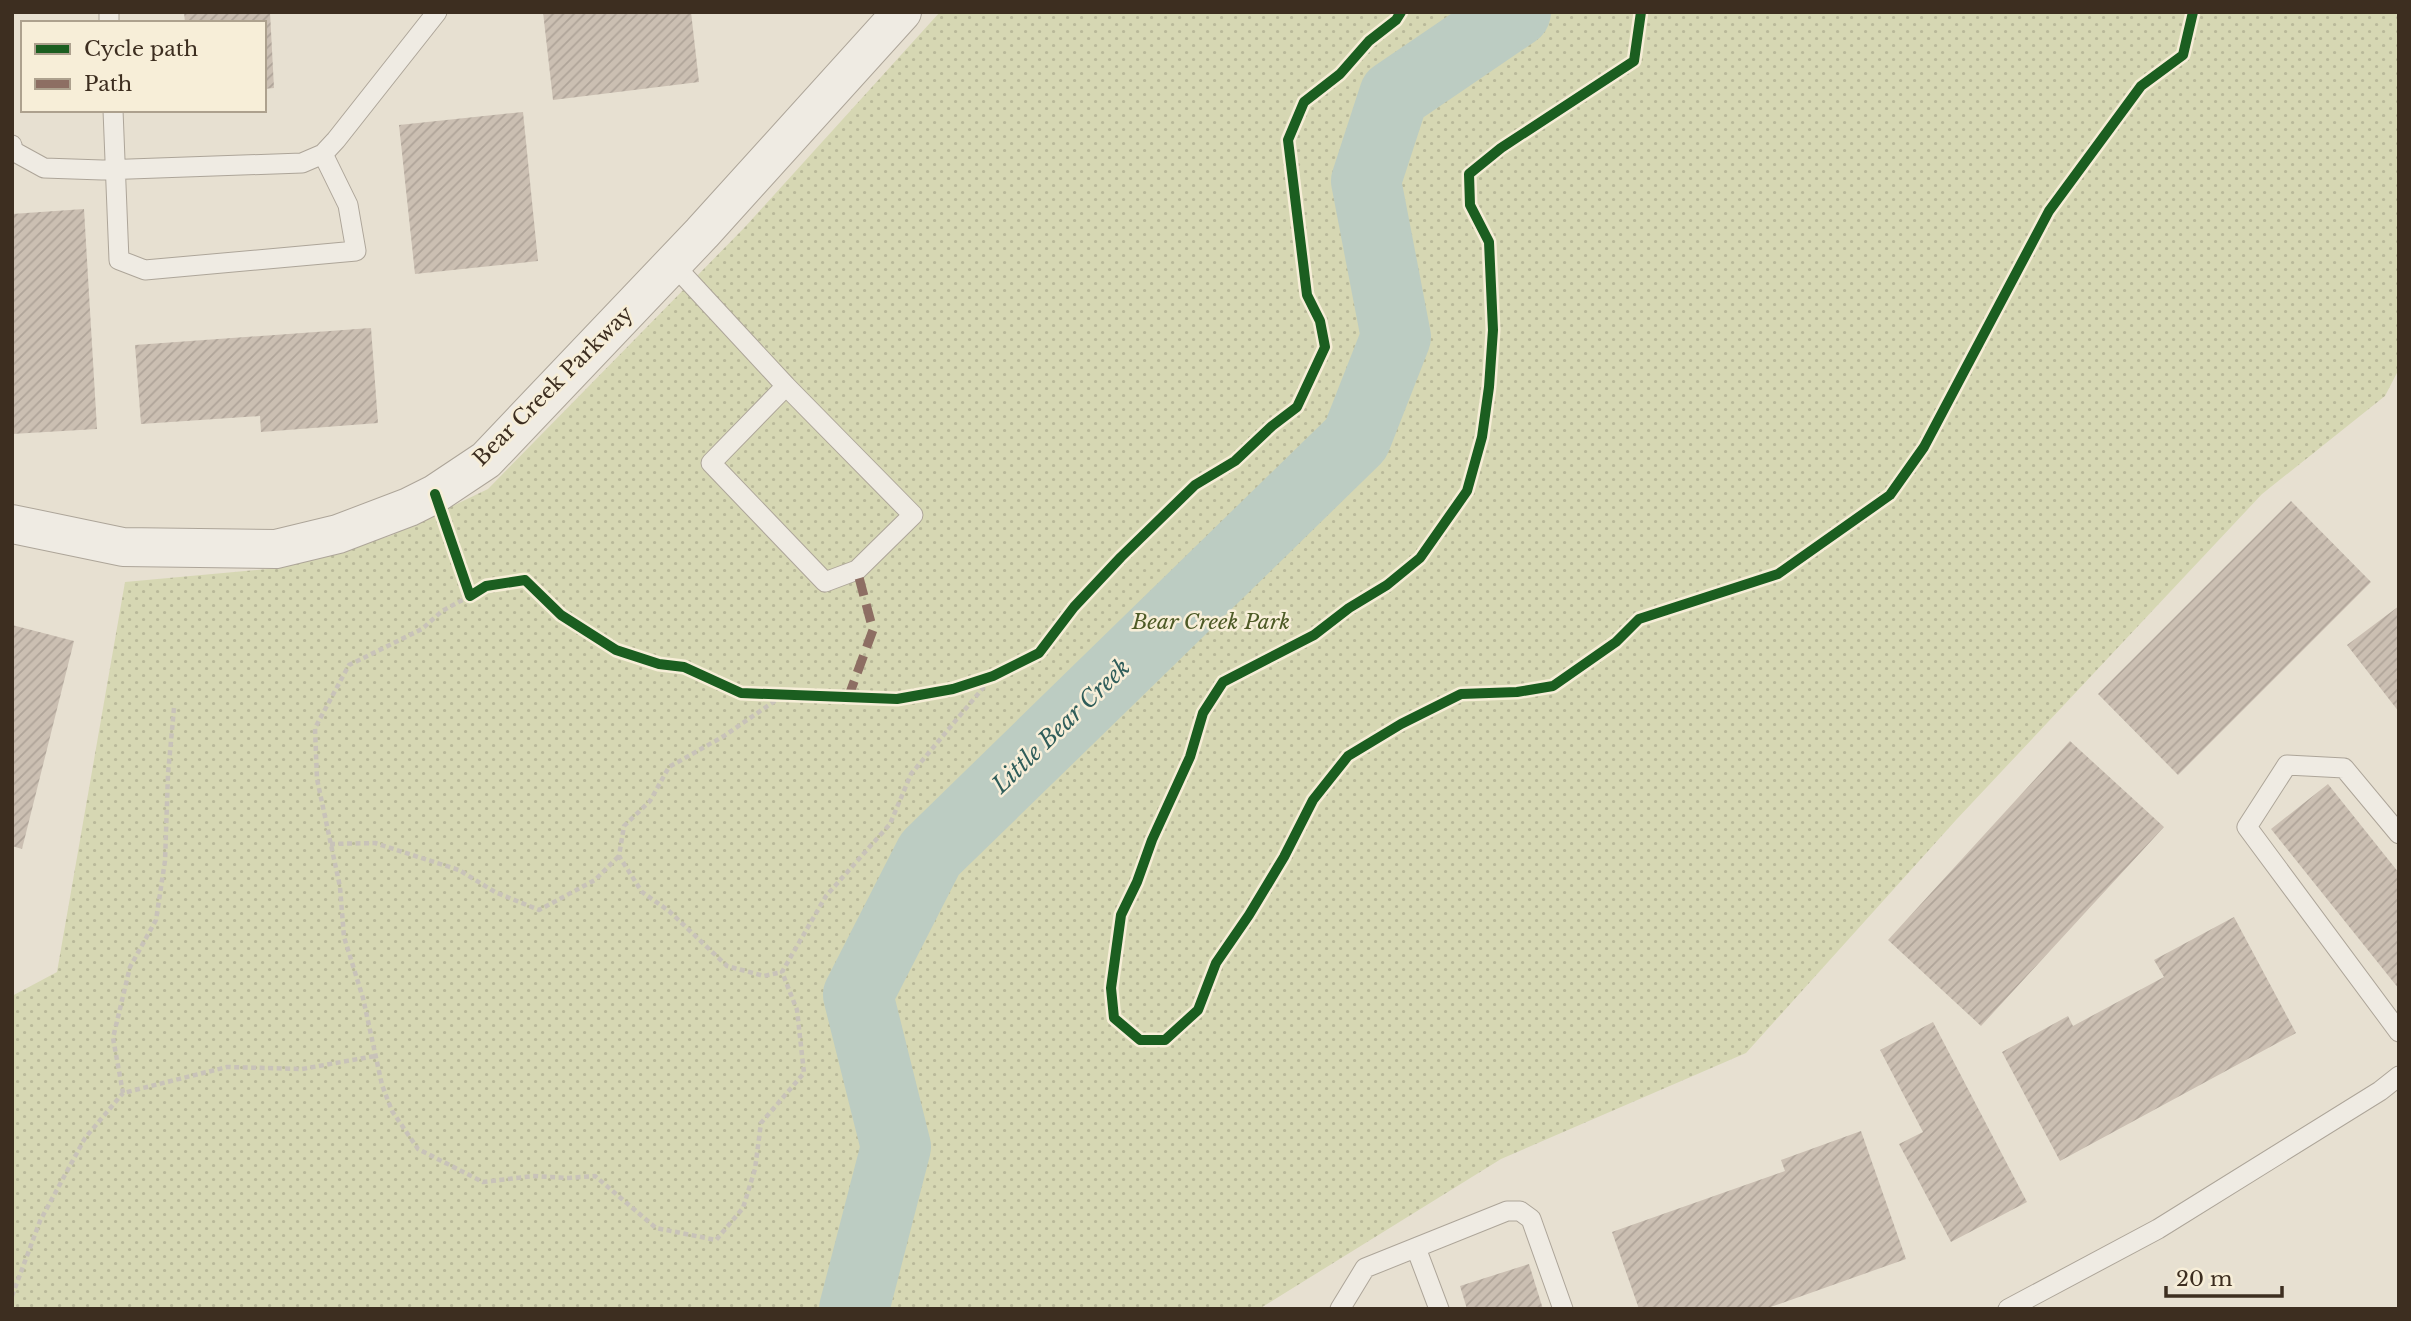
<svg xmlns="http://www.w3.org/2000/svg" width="2411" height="1321" viewBox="0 0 2411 1321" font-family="'Libre Baskerville',serif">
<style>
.park{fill:url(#park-dots)}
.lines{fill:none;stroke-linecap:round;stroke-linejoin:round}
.river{stroke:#bcccc2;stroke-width:70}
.building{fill:url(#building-hatch)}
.service-casing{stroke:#ada599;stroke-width:21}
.tertiary-casing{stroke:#ada599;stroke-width:40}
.path{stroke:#c8c2b9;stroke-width:4.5;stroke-dasharray:5 3.5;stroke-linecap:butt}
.service{stroke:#efebe3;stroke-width:19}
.tertiary{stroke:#efebe3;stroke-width:38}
.quiet{stroke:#8d6e63;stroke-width:9;stroke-dasharray:18 9;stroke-linecap:butt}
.cycleway-casing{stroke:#f7eed8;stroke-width:15}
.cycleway{stroke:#1b5e20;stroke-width:10}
.labels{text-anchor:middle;stroke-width:5;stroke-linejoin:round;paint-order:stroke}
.street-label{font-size:21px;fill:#3d2e20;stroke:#f7eed8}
.park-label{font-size:21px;font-style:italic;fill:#4d5a26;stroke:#f7eed8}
.water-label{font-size:23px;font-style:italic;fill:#2f5d5a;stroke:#f7eed8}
</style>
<defs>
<pattern id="park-dots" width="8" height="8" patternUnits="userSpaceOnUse" patternTransform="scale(1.75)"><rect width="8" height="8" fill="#d6d7b3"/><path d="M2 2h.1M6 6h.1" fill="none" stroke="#b9b99a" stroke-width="1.8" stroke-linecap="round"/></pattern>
<pattern id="building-hatch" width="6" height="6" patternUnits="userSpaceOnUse" patternTransform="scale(1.75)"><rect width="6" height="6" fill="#cbbfb2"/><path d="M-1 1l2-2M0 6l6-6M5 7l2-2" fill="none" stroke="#afa499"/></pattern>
</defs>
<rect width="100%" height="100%" fill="#e7e0d1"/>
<path class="park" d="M940,12H2399V369L2385,396L2262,494L1956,820L1746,1053L1501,1159L1259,1309H12V996L57,972L125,582L278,568L390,536L488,489L745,227Z"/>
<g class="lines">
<path class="river" d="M854,1309L896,1147L858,995L930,854L1356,439L1396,337L1366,181L1394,95L1516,12"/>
</g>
<path class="building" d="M184,12H270L274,88L264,89V23H185Z
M543,12H691L699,82L553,100Z
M523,112L538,261L415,274L399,125Z
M84,209L97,429L12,434V214Z
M371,328L378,423L261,432L260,416L141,424L135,345Z
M2291,501L2371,582L2178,775L2098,694Z
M2399,606V712L2347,645Z
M12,625L74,641L22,849L12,846Z
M2070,741L2164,827L1981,1026L1888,940Z
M2328,784L2399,873V989L2271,829Z
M2234,917L2296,1033L2060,1161L2002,1052L2068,1016L2073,1026L2164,977L2154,960Z
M1933,1022L2027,1202L1951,1242L1899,1144L1923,1132L1880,1050Z
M1861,1131L1906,1259L1765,1309H1639L1612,1232L1785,1171L1781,1160Z
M1529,1264L1543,1309H1467L1460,1286Z"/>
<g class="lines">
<defs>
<path id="service" d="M109,12V23
M113,110L119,260L145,270L356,251L348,205L323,154
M12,145L13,151L44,168L102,170L302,163L323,154L336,140L437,12
M673,264L786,386L913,515L857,570L825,582L711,463L786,386
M2399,834L2344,768L2287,765L2247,827L2399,1032
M1416,1248L1439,1309
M1340,1309L1365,1268L1507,1211H1520L1531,1219L1563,1309
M2008,1309L2158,1229L2380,1091L2399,1076"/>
<path id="tertiary" d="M12,524L123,547L276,549L338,534L409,507L435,494L486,460L702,233L902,12"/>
</defs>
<use href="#service" class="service-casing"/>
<use href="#tertiary" class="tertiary-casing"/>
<path class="path" d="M470,596L442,611L422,629L349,665L315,728L317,779L340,887L344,937L363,998L382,1085L392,1111L418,1149L483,1182L533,1176L567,1178L595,1176L656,1228L716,1240L743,1208L755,1169L761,1123L804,1073L797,1010L782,972L826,896L890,824L911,774L993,676
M782,696L724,736L669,767L650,801L624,826L619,856L642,892L669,911L727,966L764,976L782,972
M174,708L168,774L165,861L156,920L130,967L113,1038L123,1093L227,1067L302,1069L375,1056
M330,844L375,843L459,870L495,892L539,910L595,880L619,856
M12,1296L40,1221L85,1138L123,1093"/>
<use href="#service" class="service"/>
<use href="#tertiary" class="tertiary"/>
<path class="quiet" d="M848,698L873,630L857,570"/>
<defs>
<path id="cycleway" d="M1641,12L1634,61L1501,148L1469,174L1470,205L1489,242L1493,330L1489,387L1482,437L1467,491L1420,558L1387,585L1349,608L1314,635L1223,682L1203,713L1190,757L1152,840L1137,882L1121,915L1111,988L1114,1018L1140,1040H1165L1198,1010L1216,963L1249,915L1284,857L1313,800L1348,756L1401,724L1461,694L1517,692L1553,686L1616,642L1639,619L1778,574L1890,495L1924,447L2049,211L2141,86L2183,55L2193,12
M435,494L470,596L486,586L525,580L561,615L616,650L659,664L684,667L741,693L897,699L953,689L993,676L1039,653L1074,607L1121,557L1195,485L1235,461L1272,426L1297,407L1325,347L1320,321L1307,295L1288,140L1304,102L1340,74L1369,41L1396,20L1401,12"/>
</defs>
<use href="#cycleway" class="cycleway-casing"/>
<use href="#cycleway" class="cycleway"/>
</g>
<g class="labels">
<g class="street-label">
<text transform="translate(553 386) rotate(-45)" y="7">Bear Creek Parkway</text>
</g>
<g class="park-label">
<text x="1211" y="629">Bear Creek Park</text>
</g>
<g class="water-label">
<text transform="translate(1061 726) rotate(-44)" y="8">Little Bear Creek</text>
</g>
</g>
<rect width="2411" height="1321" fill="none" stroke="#3d2e20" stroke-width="28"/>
<rect x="21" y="21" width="245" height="91" fill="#f7eed8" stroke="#ada18e" stroke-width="2"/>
<rect x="35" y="44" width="35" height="10" fill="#1b5e20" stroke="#ada18e" stroke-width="2"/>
<text x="84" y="56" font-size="21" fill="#3d2e20">Cycle path</text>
<rect x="35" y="79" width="35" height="10" fill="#8d6e63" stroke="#ada18e" stroke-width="2"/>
<text x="84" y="91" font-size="21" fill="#3d2e20">Path</text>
<path d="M2166 1286v10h116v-10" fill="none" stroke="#3d2e20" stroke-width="3.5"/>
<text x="2176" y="1286" font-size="21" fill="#3d2e20" stroke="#f7eed8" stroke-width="5" paint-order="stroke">20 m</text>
</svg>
